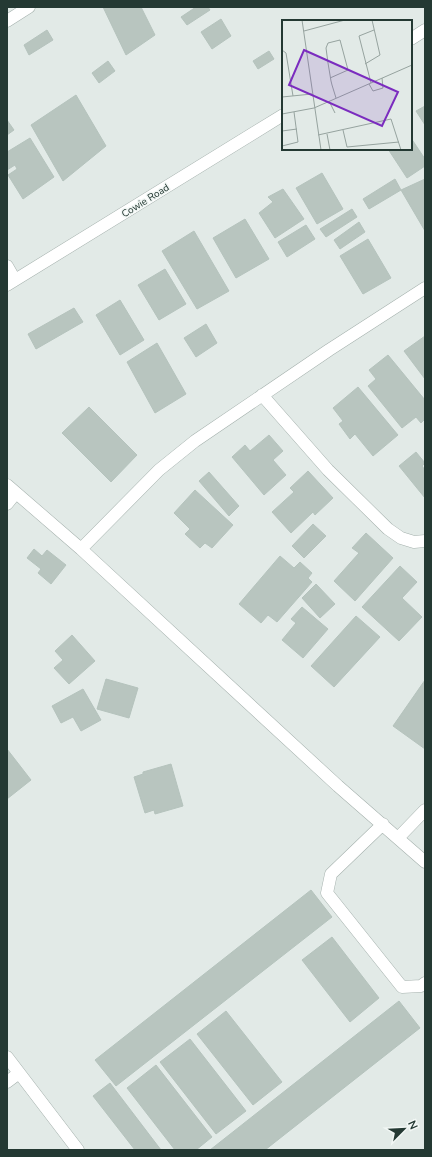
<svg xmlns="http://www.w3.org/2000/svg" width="432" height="1157" viewBox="0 0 432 1157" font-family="'Nunito Sans',sans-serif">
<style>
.building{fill:#b8c5bf;stroke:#b5c3bd}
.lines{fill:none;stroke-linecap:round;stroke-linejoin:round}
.minor-casing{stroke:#a5b1ad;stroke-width:13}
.minor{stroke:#fff;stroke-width:12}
.labels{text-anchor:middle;stroke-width:3;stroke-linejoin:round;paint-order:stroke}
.street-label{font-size:10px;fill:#243933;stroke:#f2f7f5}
.inset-road{fill:none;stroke:#96a39f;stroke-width:1}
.view{fill:#7b2cbf;fill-opacity:0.15;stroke:#7b2cbf;stroke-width:2}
.inset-edge{fill:none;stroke:#243933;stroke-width:2}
</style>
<rect width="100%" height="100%" fill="#e2eae7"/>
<path class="building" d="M103,7H141L155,35L126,55Z
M196,7H208L210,10L187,25L181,17Z
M221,19L231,36L212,49L201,32Z
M47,30L53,40L29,55L24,45Z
M269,51L274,59L258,69L253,61Z
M108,61L115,71L99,83L92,73Z
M76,95L106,146L63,181L31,125Z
M425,106V125L416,111Z
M7,120L14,130L7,135Z
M30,138L54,177L23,199L8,175L17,169L15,165L7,170V152Z
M411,138L425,159V166L407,178L388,149H411Z
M322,173L343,209L317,224L296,188Z
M395,179L401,190L369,209L363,199Z
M425,179V231L401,190Z
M283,189L304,219L275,238L259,213L273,202L268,197Z
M352,209L357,217L326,237L320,229Z
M245,219L269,259L236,278L213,238Z
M359,222L365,232L340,249L334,240Z
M306,225L315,239L287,257L278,242Z
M194,231L229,291L197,309L162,251Z
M368,239L391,278L363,294L340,256Z
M165,269L186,304L159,320L138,285Z
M120,300L144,340L120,355L96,315Z
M74,308L83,322L36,349L28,334Z
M206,324L217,343L196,357L184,338Z
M425,336V379L404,351Z
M157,343L186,394L155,413L127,362Z
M388,355L425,400V419L421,423L416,417L402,428L368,386L376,379L369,370Z
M358,387L398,435L373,456L355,434L350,439L339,424L343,421L333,408Z
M89,407L137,455L111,482L62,433Z
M269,435L283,451L273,460L286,475L264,495L232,457L245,445L250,451Z
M416,452L425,463L422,466L425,470V498L399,466Z
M308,471L333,498L315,515L313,512L291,533L272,512L294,492L290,488Z
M209,472L239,506L229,516L199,481Z
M195,490L233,525L212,548L205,543L200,548L185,534L190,529L174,513Z
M313,524L326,536L304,558L292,546Z
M366,533L393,558L355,601L334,581L359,553L352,548Z
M34,549L42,556L47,550L66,565L51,584L38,573L41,569L27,558Z
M280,556L294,568L300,562L312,573L308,578L312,582L277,622L268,615L261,623L239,604Z
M400,566L417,582L402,598L422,617L399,641L362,607Z
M316,584L335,604L320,618L302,598Z
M302,607L328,629L303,658L282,640L296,623L291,619Z
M356,616L380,637L334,687L311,666Z
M72,635L95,661L69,684L54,668L63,660L55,651Z
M106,679L138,688L129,718L97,709Z
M425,680V749L393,726Z
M83,689L101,720L81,731L73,717L61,723L52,706Z
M7,749L31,780L7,799Z
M171,764L183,806L155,814L154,810L145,813L134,777L143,774V772Z
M311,890L332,917L116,1086L95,1060Z
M332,937L379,998L350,1022L302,960Z
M399,1001L420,1028L265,1150H210Z
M226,1011L282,1082L253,1105L197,1034Z
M190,1039L246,1111L216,1134L160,1062Z
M156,1065L212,1137L196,1150H175L127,1088Z
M110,1083L161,1150H135L93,1096Z"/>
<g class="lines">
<defs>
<path id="minor" d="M7,21L29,7
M411,39L425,30
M7,266L15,280
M7,285L283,115
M262,395L328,470L388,529L401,538L414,542L425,541
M7,485L81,549L338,786L425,862
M7,504L16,493
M81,549L159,470L195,441L329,350L425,288
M383,824L331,874L327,893L402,987L421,986L425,983
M398,838L425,810
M7,1057L78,1150
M7,1082L19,1073"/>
</defs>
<use href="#minor" class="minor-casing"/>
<use href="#minor" class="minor"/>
</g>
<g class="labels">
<g class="street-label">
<text transform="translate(145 200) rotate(-32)" y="4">Cowie Road</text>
</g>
</g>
<g transform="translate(282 20)">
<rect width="130" height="130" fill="#e2eae7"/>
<path class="inset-road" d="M20,0L39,130M22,11L63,0M0,30L4,33L11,76M83,44L98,35L90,0M48,58L66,50L58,20L46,23L44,28L46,43L49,61L50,65L54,78M89,63L77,16L92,10M87,64L91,71L101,68L100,58M0,77L30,74M47,81L53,93M0,94L32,88L130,45M61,110L65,127L117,122M0,111L15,109M45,114L48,130M36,115L109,99L119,130M0,126L16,122L12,92"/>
<path class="view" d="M22,30L116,72L100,106L7,65Z"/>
<rect width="130" height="130" class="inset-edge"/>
</g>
<rect width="432" height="1157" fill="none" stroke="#243933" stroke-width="16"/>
<g transform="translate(404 1129) rotate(66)" stroke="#f2f7f5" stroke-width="3" paint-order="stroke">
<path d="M0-3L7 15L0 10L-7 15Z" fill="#243933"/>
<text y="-6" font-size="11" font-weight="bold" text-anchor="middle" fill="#243933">N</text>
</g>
</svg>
